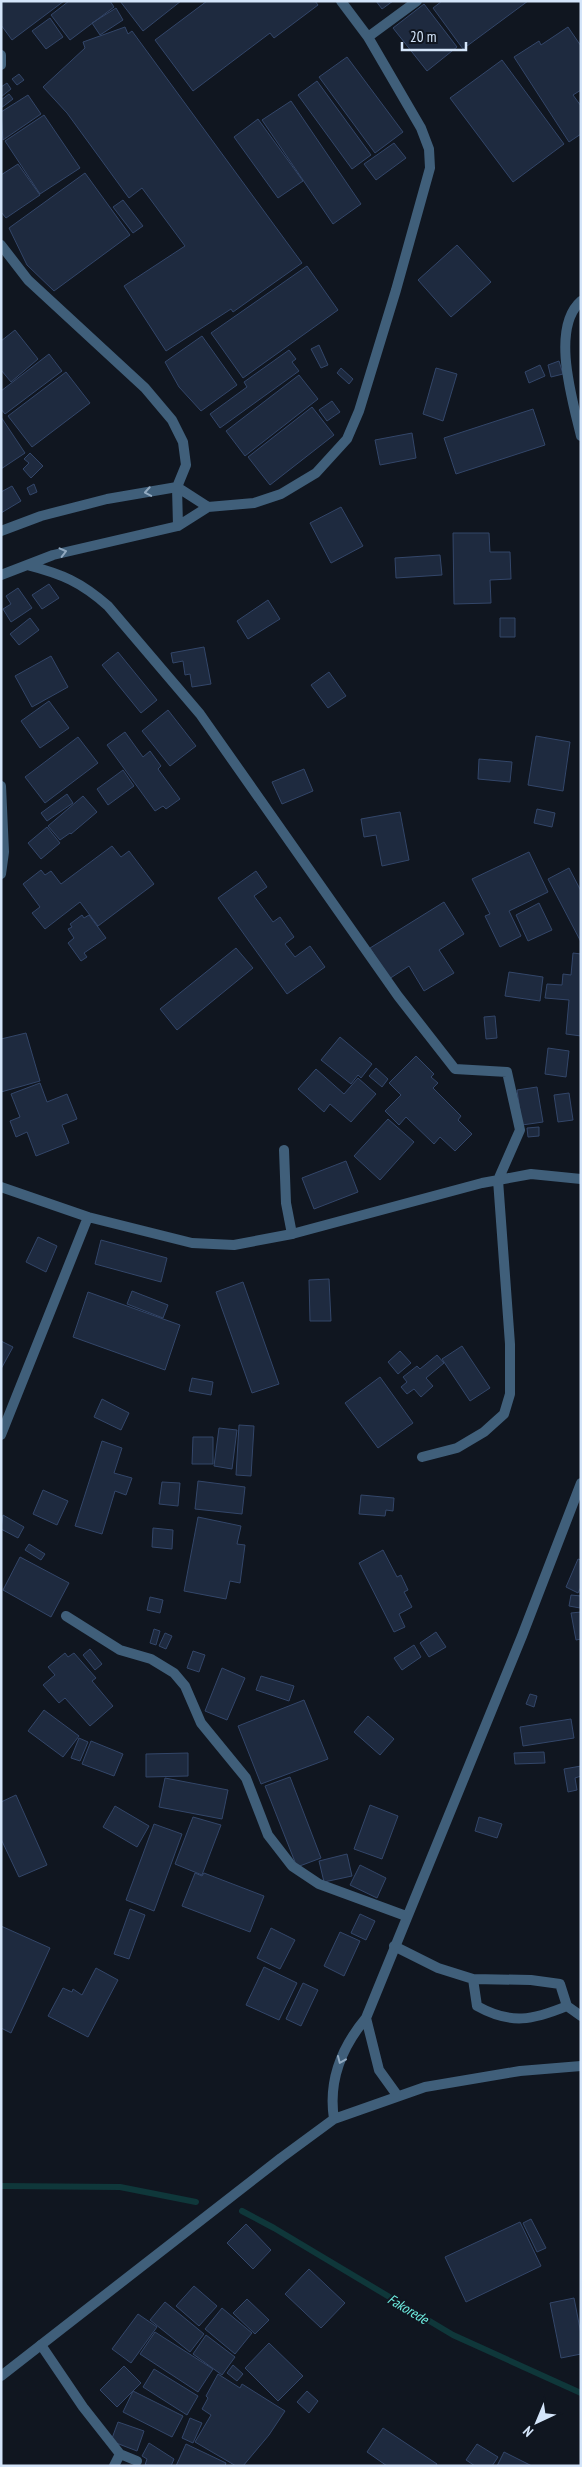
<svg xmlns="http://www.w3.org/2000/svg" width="582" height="2467" viewBox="0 0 582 2467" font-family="'PT Sans Narrow',sans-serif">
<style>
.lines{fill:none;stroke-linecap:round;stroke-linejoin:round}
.stream{stroke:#0f373a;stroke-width:6}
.building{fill:#1e2a3f;stroke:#334669}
.lane{stroke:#405f7a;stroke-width:10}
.street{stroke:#405f7a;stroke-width:10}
.oneway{stroke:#91a9c0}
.labels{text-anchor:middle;stroke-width:4;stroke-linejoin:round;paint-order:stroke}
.water-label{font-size:14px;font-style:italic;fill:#6eeee1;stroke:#101620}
</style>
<rect width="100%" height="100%" fill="#101620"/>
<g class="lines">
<path class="stream" d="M1,2186L120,2187L196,2202
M242,2211L274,2228L453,2335L581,2393"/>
</g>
<path class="building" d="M1,1H64L12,40L1,25Z
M69,1H110L114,7L70,40L51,15Z
M120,1H181L143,31Z
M207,1H315L318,5L274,38L270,33L193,91L155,40Z
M376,1H393L382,9Z
M442,1H528L463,49L433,8Z
M424,4L457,47L427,71L393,28Z
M116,8L123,20L100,35L92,23Z
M50,18L63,37L46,49L32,31Z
M125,27L128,34L132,31L302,263L233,312L231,309L166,351L124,286L185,246L142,188L129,198L67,113L43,87L85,48L83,42Z
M568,27L581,46V90L573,95L581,106V134L569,142L514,57L539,41L541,45Z
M347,57L403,132L375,153L319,77Z
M502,60L564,144L513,182L450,98Z
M19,74L24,80L17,85L12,79Z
M317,81L371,155L352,169L298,95Z
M7,83L11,89L1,97V87Z
M9,94L13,99L1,108V100Z
M28,95L41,114L3,140L1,112Z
M291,101L361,204L333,224L262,120Z
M44,115L80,168L40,194L5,141Z
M258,119L303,181L278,198L234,137Z
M394,143L406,158L376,180L364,164Z
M18,164L40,195L6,218L1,212V175Z
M85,173L130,235L54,291L27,265L9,228Z
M123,200L143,226L133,233L113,207Z
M457,245L491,282L451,317L418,280Z
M307,266L338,310L243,378L211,333Z
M15,330L38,359L11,382L1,370V341Z
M202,336L237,385L201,411L179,387L165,362Z
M319,345L328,365L321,368L311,349Z
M289,350L296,359L292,362L299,371L220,428L210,414L247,387L244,382Z
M49,354L62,371L5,414L1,409V391Z
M559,361L563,374L551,377L548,365Z
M540,365L545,376L529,383L525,372Z
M341,368L353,379L349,384L337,373Z
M436,368L457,374L443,421L423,414Z
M66,372L90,403L32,447L8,416Z
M299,375L318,399L245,456L226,431Z
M332,401L340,412L327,421L319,410Z
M312,407L334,435L270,485L248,457Z
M533,409L545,445L456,474L444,438Z
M1,417L25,453L1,469Z
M412,433L416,458L380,465L375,440Z
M30,453L43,466L31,478L23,469L29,463L24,459Z
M34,484L37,492L30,495L27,488Z
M12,486L21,501L1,513V492Z
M341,507L363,546L331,563L310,523Z
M453,533H489L490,552H510L511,579L490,580L491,603L454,604Z
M440,555L442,575L396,578L395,558Z
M49,584L59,598L42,609L32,595Z
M18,588L32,608L11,622L3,609L11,604L6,596Z
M268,600L280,619L248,639L237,621Z
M30,618L39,630L19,645L10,634Z
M500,618H515V637H500Z
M204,647L211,684L192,687L190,674L185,675L183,661L173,663L171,653Z
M118,652L157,700L141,713L102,665Z
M51,656L68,687L32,707L15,676Z
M329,672L346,696L328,708L311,685Z
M49,701L69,728L40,748L21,721Z
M168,710L196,746L170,766L142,731Z
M125,732L143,757L150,751L161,766L158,769L180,799L166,809L163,806L155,811L107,745Z
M536,736L570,742L563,791L528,785Z
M78,737L98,763L45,803L25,777Z
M479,759L512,762L510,782L478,779Z
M304,769L313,791L282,804L272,782Z
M123,770L134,786L108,805L97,789Z
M67,794L73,803L47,821L41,813Z
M83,796L97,812L71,834L70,833L60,840L48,826Z
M537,809L555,813L552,827L534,823Z
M400,812L409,860L382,866L376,835L364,837L361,819Z
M47,827L60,843L41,859L28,843Z
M112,846L121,857L129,851L154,884L98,926L80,902L45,929L32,913L40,907L23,884L41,870L45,875L51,871L61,884Z
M529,852L548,892L509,911L521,936L500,947L485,916L490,914L472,879Z
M569,868L581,891V942L548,879Z
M256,871L267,887L254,896L273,922L280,917L294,937L285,944L295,957L310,946L325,967L287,994L218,898Z
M444,902L464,934L439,950L454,973L424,991L409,966L389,979L370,948Z
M539,903L552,930L528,941L516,915Z
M82,915L84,918L89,915L106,938L84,953L87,957L81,961L68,943L74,938L68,929L72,927L70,924Z
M236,948L253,968L177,1030L160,1009Z
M573,953L581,954V1036L566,1034L569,1000L545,998L547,984L562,985L563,974L571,975Z
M509,972L543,977L540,1001L505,996Z
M495,1016L497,1038L486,1039L484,1017Z
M26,1033L40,1081L1,1092V1039Z
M340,1037L372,1064L361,1078L358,1075L351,1084L321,1060Z
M548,1048L569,1051L566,1077L545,1074Z
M416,1056L434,1074L431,1077L438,1083L433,1088L461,1116L458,1120L472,1134L455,1151L440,1137L434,1144L406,1117L399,1125L385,1111L401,1095L389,1083Z
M376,1068L388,1079L382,1087L369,1076Z
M316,1069L344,1094L358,1078L376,1094L351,1122L330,1104L324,1112L298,1089Z
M40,1083L47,1102L67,1094L77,1119L62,1125L69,1143L36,1156L27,1132L16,1137L10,1121L20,1117L11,1094Z
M537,1087L543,1122L522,1125L517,1090Z
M569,1093L573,1120L558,1122L554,1095Z
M388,1119L414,1142L380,1180L354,1156Z
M539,1127V1136L528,1137L527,1128Z
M346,1161L358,1192L314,1209L302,1178Z
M38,1237L57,1246L46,1272L26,1262Z
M101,1240L167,1258L161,1282L95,1264Z
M329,1279L331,1321H310L309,1280Z
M243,1282L279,1384L252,1393L216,1292Z
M132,1291L168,1305L163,1318L127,1304Z
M88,1292L180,1325L165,1370L73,1337Z
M1,1341L13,1347L1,1369Z
M462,1346L490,1388L470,1401L442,1359Z
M400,1351L411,1363L398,1374L388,1362Z
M437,1355L444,1363L426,1378L433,1386L421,1397L414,1389L407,1394L401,1387L407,1382L403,1377L417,1366L420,1369Z
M380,1377L413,1423L378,1448L345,1403Z
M192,1378L213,1382L211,1395L189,1391Z
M102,1399L129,1413L121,1430L94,1417Z
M239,1425L254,1426L251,1476L236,1475Z
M219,1428L237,1430L232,1469L214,1466Z
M193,1437H213V1464H192Z
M102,1441L122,1448L114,1473L132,1478L126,1495L115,1491L102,1534L75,1526Z
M198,1481L245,1487L242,1514L195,1509Z
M162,1482L180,1483L178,1506L159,1504Z
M43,1490L68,1501L57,1525L33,1514Z
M361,1495L394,1498L393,1511L386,1510L385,1516L359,1514Z
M3,1515L24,1527L18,1538L1,1529Z
M198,1517L241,1526L237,1544L245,1545L240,1583L230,1581L226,1599L184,1591Z
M153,1528L173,1530L172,1549L152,1547Z
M29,1544L45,1554L41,1560L25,1550Z
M383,1550L397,1577L401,1575L408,1590L404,1592L412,1607L399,1614L405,1627L394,1632L359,1563Z
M20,1557L69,1583L51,1617L3,1590Z
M578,1559L581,1560V1587L578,1593L566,1587Z
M571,1595L581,1596L580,1608L569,1606Z
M150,1597L163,1600L160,1613L147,1610Z
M581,1612V1639L576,1640L571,1613Z
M154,1629L160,1631L156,1645L150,1643Z
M436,1632L446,1647L429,1657L420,1643Z
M165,1633L172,1636L166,1649L159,1646Z
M414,1645L421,1657L402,1670L394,1658Z
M90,1649L102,1664L95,1670L83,1655Z
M193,1651L205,1655L199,1672L187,1668Z
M65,1653L68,1657L74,1653L96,1678L92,1681L113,1706L90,1726L65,1698L59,1703L43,1685L55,1675L48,1667Z
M222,1668L245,1678L227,1720L205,1711Z
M261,1676L294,1686L289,1701L256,1690Z
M530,1694L537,1696L534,1707L526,1704Z
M304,1700L328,1759L261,1784L238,1726Z
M44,1710L79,1736L63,1757L28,1731Z
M368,1716L394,1739L380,1755L354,1732Z
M571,1719L574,1738L523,1746L520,1727Z
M79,1738L88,1742L80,1761L71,1758Z
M91,1741L123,1754L114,1776L82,1764Z
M544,1752L545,1763L515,1764L514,1753Z
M188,1753V1776L146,1777V1754Z
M581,1766V1776L575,1778L577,1790L568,1792L564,1769Z
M290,1777L321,1858L297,1867L265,1786Z
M165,1778L228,1790L222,1819L159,1807Z
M16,1795L47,1865L19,1877L1,1839V1802Z
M370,1805L398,1816L382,1859L354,1849Z
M115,1806L149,1826L137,1847L103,1827Z
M193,1817L221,1825L202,1875L175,1864Z
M479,1817L502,1824L497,1838L475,1831Z
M154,1824L182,1834L154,1911L126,1900Z
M347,1854L352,1876L324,1882L319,1861Z
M360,1865L386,1878L377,1898L350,1885Z
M195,1873L202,1876L204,1873L264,1896L250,1932L182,1906Z
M130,1909L145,1915L129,1959L114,1954Z
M360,1914L375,1921L366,1940L351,1933Z
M1,1926L50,1948L11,2033L1,2028Z
M271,1928L295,1940L280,1969L257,1958Z
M340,1932L360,1941L344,1976L324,1966Z
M264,1967L297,1983L279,2020L246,2005Z
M96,1968L118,1980L88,2037L48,2016L63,1988L72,1992L73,1989L82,1995Z
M303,1983L318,1990L301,2026L286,2019Z
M531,2219L546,2248L537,2252L523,2223Z
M520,2222L541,2266L466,2302L445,2257Z
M246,2224L271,2250L253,2269L227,2243Z
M309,2269L345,2303L321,2328L285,2294Z
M194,2286L217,2306L199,2326L176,2306Z
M574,2298L581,2334V2354L561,2358L550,2303Z
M247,2299L269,2320L255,2334L233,2313Z
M165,2302L204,2334L190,2352L150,2320Z
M222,2308L252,2333L235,2354L205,2329Z
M138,2314L157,2327L131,2363L112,2349Z
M155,2332L213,2369L198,2392L140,2354Z
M206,2335L235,2357L222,2375L193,2354Z
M269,2343L303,2376L278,2401L245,2368Z
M233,2365L243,2374L237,2381L227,2373Z
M124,2366L141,2383L117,2407L100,2390Z
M154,2369L198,2396L187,2415L143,2387Z
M218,2374L240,2388L242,2384L285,2411L269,2435L243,2466H236L195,2442L211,2415L202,2409L208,2398L206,2396Z
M133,2391L183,2416L172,2437L123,2412Z
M307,2391L318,2401L309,2413L297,2402Z
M190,2418L202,2423L193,2443L182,2438Z
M118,2422L144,2431L137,2451L111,2441Z
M383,2428L437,2464L436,2466H387L367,2452Z
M149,2443L174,2459L171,2466L145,2465L147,2459L142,2456Z
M186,2444L226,2463L225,2466H176Z
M477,2444L498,2457L492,2466H475L466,2460Z
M504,2452L532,2466H497Z"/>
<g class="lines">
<path class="lane" d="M284,1150L286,1203L292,1234
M394,1946L438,1968L473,1979L531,1980L560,1984L567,2006L581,2016
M473,1979L477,2006C511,2025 533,2020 567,2006
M41,2345L83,2407L120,2454L137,2461
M114,2466L120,2454"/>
<path class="street" d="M368,37L417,1
M1,55V65
M1,245L28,280L145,388L172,420L183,442L186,465L177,487L178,526
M581,301C550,328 573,402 581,436
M1,531L41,516L107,499L177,487L208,507
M27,565C62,574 81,582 108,606L200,714L398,996L455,1069L507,1072L520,1130L498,1180L510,1344V1394L504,1414L484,1432L457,1448L422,1457
M1,575L53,555L178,526L208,507L254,503L281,494L316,473L347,439L359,411L396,290L430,168L429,149L421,128L368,37L341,1
M1,786L4,852L1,874
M1,1187L88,1217L192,1243L234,1245L292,1234L482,1183L531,1174L581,1179
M1,1435L88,1217
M66,1616L120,1650L151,1659L174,1673L185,1686L201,1723L246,1778L268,1835L292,1866L319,1884L406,1916
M366,2018L379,2070L397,2095
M334,2119C328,2081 341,2048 366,2018L522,1636L581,1483
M1,2376L281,2158L334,2119L425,2087L520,2071L581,2066"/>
</g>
<defs><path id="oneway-chevron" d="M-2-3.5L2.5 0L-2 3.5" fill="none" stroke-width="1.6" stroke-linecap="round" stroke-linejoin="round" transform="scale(1.25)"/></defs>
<g class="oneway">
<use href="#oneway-chevron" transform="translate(148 492) rotate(170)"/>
<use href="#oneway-chevron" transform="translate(63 552) rotate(-14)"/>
<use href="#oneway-chevron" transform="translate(341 2060) rotate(113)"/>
</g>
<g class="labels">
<g class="water-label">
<text transform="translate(408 2309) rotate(31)" y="5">Fakorede</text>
</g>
</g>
<rect width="582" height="2467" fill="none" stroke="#d4e5fa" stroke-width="5"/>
<g transform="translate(537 2422) rotate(224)" stroke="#101620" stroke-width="4" paint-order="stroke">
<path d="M0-4L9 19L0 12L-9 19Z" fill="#d4e5fa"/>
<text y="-8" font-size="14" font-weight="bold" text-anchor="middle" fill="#d4e5fa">N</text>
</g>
<path d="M402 42v8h64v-8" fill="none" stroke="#d4e5fa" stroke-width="2.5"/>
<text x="410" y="42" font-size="15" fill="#d4e5fa" stroke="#101620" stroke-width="4" paint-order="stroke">20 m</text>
</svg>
